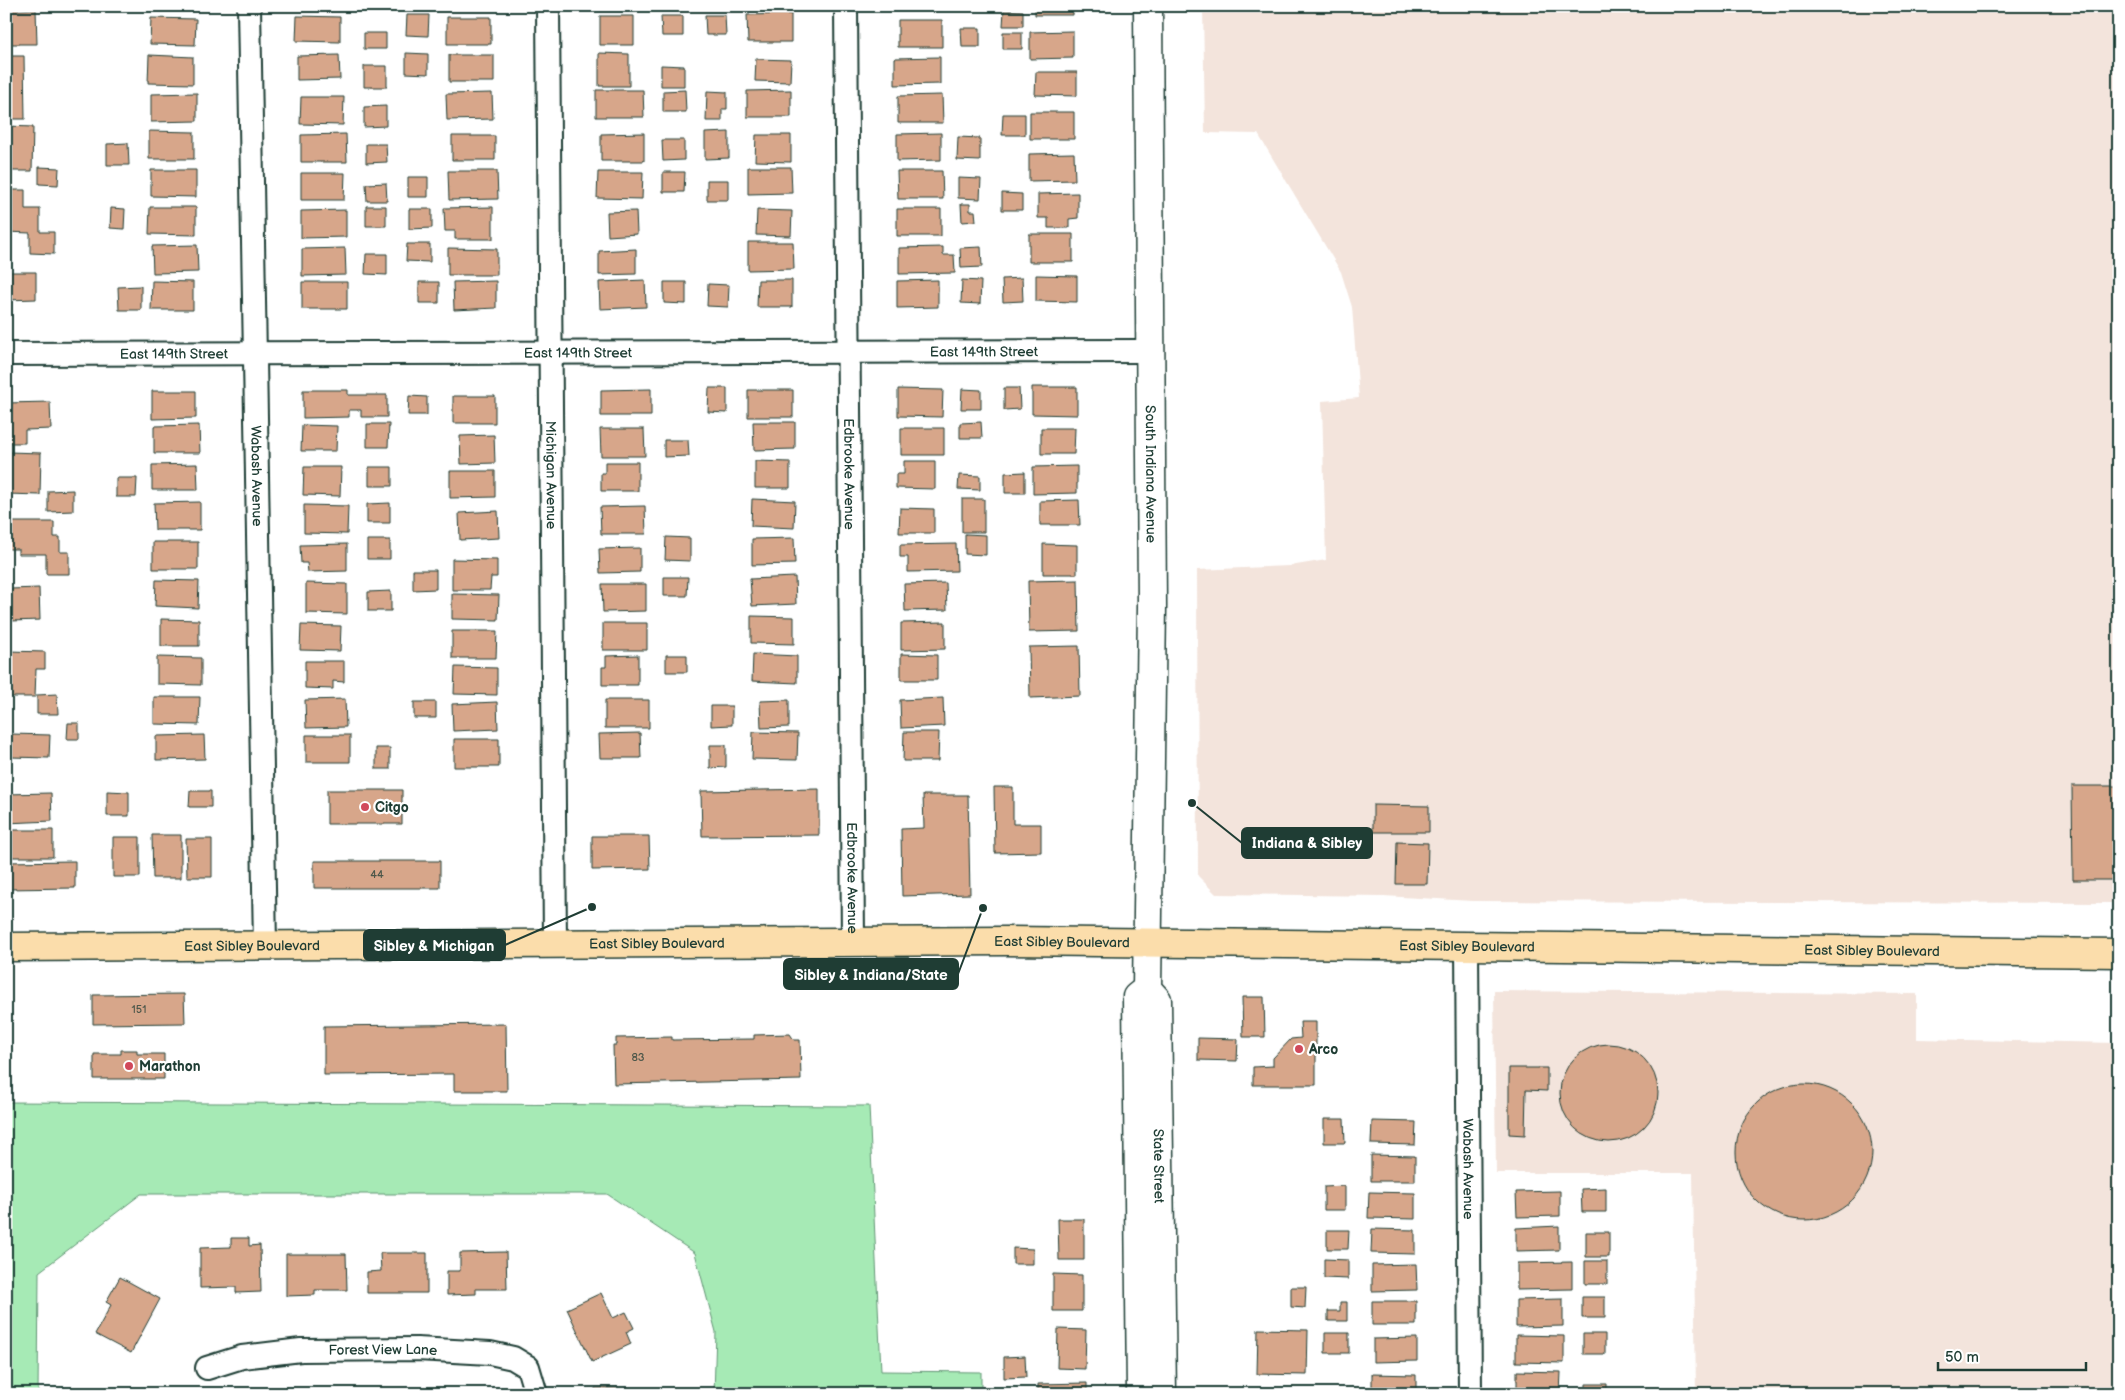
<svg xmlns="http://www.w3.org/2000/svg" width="2125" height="1400" viewBox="0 0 2125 1400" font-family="'Balsamiq Sans',sans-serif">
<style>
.built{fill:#f3e4dc}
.green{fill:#a6eab5;stroke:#629474}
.building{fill:#d7a68a;stroke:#1f3d34}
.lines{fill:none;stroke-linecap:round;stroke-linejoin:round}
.street-casing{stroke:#1f3d34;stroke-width:26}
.secondary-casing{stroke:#1f3d34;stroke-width:31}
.primary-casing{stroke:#1f3d34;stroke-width:31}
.street{stroke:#fff;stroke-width:22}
.secondary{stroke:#fff;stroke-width:28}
.primary{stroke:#fbddab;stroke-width:28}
.poi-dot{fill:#d1495b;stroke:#fff;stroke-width:2}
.labels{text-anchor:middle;stroke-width:4.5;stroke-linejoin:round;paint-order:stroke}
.number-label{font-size:11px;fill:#4d574a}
.street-label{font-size:14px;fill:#1f3d34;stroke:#fff}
.poi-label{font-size:14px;font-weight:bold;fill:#1f3d34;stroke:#fff;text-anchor:start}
.leader{fill:none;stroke:#1f3d34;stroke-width:2}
.callout-dot{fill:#1f3d34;stroke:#fff;stroke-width:2}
.callout{fill:#1f3d34;stroke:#1f3d34;stroke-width:2}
.callout-label{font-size:15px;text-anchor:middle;font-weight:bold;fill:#fff}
</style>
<rect width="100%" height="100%" fill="#fff"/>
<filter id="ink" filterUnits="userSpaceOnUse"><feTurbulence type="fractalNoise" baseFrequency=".02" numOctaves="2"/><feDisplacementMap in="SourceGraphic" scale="10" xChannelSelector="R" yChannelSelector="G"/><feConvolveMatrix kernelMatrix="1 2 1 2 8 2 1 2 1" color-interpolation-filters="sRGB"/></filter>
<g filter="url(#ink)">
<path class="built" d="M1203,6H2119V903L1473,901L1383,896L1216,894L1198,876L1197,570L1290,566L1326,560L1322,401L1359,398L1352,307L1341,272L1258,134L1205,133Z
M1494,991L1917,994V1039L2119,1043V1394H1696L1693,1173H1496Z"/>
<path class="green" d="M6,1102L869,1106L881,1371L981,1372V1394H714L716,1332L695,1253L607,1194H141L39,1272L38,1394H6Z"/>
<path class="building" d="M6,6H18V10L36,9L37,44H6Z
M148,6H192V8H148Z
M302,6H344V11H302Z
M756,6H790V9L756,10Z
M896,6H940V9H896Z
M1035,6H1073V15H1035Z
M1004,10L1023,11V26H1003Z
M791,14V42H748L747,15Z
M407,15H429L428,36L406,35Z
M705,15H725L726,35H706Z
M297,16L340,17V42L296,41Z
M600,16H634V45H600Z
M661,16H683V36H662Z
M447,17H491V44H447Z
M151,18L196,19L195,45L150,44Z
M898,20H942V47H898Z
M961,28H980V47H962Z
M1073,31V58L1030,59V32Z
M1003,32H1022V49H1003Z
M364,33H386V49H364Z
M406,53L428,54V74L406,73Z
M599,53L629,54V86H599Z
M149,55L193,57V84L148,83Z
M339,55L340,79L297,80V56Z
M449,55H494V82H449Z
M6,56H24L25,119H10L9,94H6Z
M940,57V84L895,85V58Z
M756,59L791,60L790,82L755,81Z
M661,65L684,66V86H661Z
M364,66H387V87H364Z
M1036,72H1077V96L1035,95Z
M596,90H643L644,117H596Z
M685,90L686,112H663V91Z
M791,90V117H747V91Z
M707,91L727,92V109H722V121H706Z
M197,93V121L151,122V94Z
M492,93L493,119L447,120L446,94Z
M942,95L943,123H898V96Z
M301,97H344L343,125L300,124Z
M386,106V126L364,127V107Z
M1030,112H1074V139H1030Z
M1003,114H1025V135H1002Z
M6,126L33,127L32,171H6Z
M149,131L194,132V159H149Z
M729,132V158L705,159V133Z
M644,133V161H601V134Z
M941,133V160L897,161V134Z
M346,134L347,162H301V135Z
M756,135H791V162L755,161Z
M452,136H495V160H452Z
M958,137L980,138V161L957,160Z
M662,140H684V160L663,161Z
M128,143L129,165H107V144Z
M366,144H386L387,162L366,163Z
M1074,153L1075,180L1029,181V154Z
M39,167L59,168L58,185L39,184Z
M748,167H791L792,193L748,194Z
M151,170H196V197L151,196Z
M448,171H497L498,199L449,200Z
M897,171H942L943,199H898Z
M598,172H643L642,199L597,198Z
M663,172H685L684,192H663Z
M301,173H345L344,200H301Z
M408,177H428V197H408Z
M958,178L981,179L980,199L958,198Z
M707,180H728V200H707Z
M386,183L387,201H367L366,184Z
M6,190H25V209H40V232H54V254L30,253V233L6,232Z
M1002,193L1022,194V210H1002Z
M1078,193V218L1069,219V228H1048V218H1038V194Z
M961,204H970V211H975L976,221L962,222Z
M366,206H386V226H366Z
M150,207H196V235L149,234Z
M493,207V239H455V231H445L444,208Z
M111,208L125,209L124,229L110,228Z
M409,209H432V228L409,229Z
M897,209H941V236H897Z
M346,210V237L301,238V211Z
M757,210L792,211L791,236L756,235Z
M636,211L637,234L608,236L607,212Z
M1029,234H1073V262H1029Z
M748,242H793L794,269L748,270Z
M407,244H430V262L406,261Z
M197,245L198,272L153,273L152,246Z
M943,247V255H954L955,273L899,274V248Z
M981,247L982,267L961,268L960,248Z
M345,248L346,275L302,276V249Z
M448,248L497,249V275H448Z
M636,249V274L599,275V251Z
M366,254H387V275L365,274Z
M6,272H36V299L6,300Z
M1036,275L1077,276V302L1036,301Z
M1022,278L1023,301L1003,302L1002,279Z
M645,280L646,307L600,309L599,282Z
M758,280H792V307H757Z
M938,280V307L897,308V281Z
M962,280L981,281L980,304L961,303Z
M152,281L193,282V310H151Z
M496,281V308L454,310L453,282Z
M302,282H347V309H302Z
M419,282H439V303H419Z
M664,282H686V304L664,303Z
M708,284L729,285L728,307L707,306Z
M141,286V310H119L118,287Z
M1032,387H1077V415L1032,414Z
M709,388H727V413L708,412Z
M1004,388H1019L1020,409L1004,410Z
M651,389V416H601V390Z
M898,389L943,390L942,417L898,416Z
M962,389L981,390V409H961Z
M303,390H348V395H387V417H361V410H349V417L303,418Z
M748,390H793V417H748Z
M152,391H196V418L152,419Z
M409,396L427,397V415H408Z
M453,396H495V423H453Z
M50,402L51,429L25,430V443H7L6,403Z
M753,422H795V449L754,450Z
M981,422L982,438H960V423Z
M367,424H389L388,447H367Z
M199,425L200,453H154V426Z
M302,425L337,426L336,451H301Z
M901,428H944V455H901Z
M1041,428H1075L1074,454H1041Z
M600,429H644L645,456H601Z
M494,435L495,463L461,464L460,436Z
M664,440H688L689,456L664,457Z
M8,452L41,453L40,495L7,494Z
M755,461L790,462V488H755Z
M904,461H935V489L896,488V474H904Z
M605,462H638V491H601V473H605Z
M197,464L198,490H152V465Z
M1077,466V493L1033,494V467Z
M304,467H341L340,496L303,495Z
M369,467H392V486H369Z
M450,471H495V497L450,498Z
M1025,472V493H1005V473Z
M959,475L980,476V490L958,489Z
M116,478H137L136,497H116Z
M73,490V511L48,512V491Z
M752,499L795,501L794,528L751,526Z
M962,499H984V532H962Z
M1079,500L1080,525H1040V501Z
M200,502V530H155L154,503Z
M390,503V523H367V504Z
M304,505L348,506L347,534L304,533Z
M645,506L646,534H601L600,507Z
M900,508L934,509V533H899Z
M498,511L499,538L460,540L459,513Z
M8,522H54V537H60V552H69V574H46V554H18V549H8Z
M965,534L986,535V555L965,554Z
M666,537L690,538V561L665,560Z
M794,538L795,564L752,565V539Z
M367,540H390V559H367Z
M153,542H198V569H153Z
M347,544V571L308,572L307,563H301L300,545Z
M956,544L957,571L908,572V557H900V545Z
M1043,544L1077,545V574H1043Z
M640,548V572L600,573L599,549Z
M452,559L497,560V577H491L490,590H452Z
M413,570H436V589L413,590Z
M664,577H688L687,596H664Z
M795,577L796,604L752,606L750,579Z
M156,580L199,581L198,608L155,606Z
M1078,580L1079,631L1029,632L1028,581Z
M306,583L347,584V614L306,613Z
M946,583L947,610L905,611L904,584Z
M602,584H646V611L603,612Z
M39,588L40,620L11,621L10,589Z
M391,591V611H368V592Z
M452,594L499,595L498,620L452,619Z
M751,616L794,617V644L751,643Z
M161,619L199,620V646H161Z
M945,622V649L901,650V623Z
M603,623H647V650H603Z
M301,625L341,626L340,651L300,650Z
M452,631H497L496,658H452Z
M1079,646L1080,696L1030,698L1029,647Z
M8,651L45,652V669H36L35,697H7Z
M753,654L797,656V683L752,681Z
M901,654L937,655V680H901Z
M638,655V685H602V667H606V656Z
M666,655H687V672H666Z
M157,657L201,658V685L157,684Z
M305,661H344V682L333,681V689L305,688Z
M455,667L497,668V695L454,694Z
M57,694L58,714H37V695Z
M154,697H200L199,725L154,724Z
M943,698L944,726L901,728L900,700Z
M345,699L346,727L306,728L305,700Z
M605,700H649V728H605Z
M789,700V727L761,728L760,701Z
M414,702H436V718H414Z
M497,702L498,729L453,731L452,704Z
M711,706H732V725L711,726Z
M68,723H79V739H67Z
M753,732L798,733L797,760L752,759Z
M904,732H939L938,761H903Z
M640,733L641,758H600L599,734Z
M11,734L50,735L49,758L11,757Z
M204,735L205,759L156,760V736Z
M306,735H350V762H306Z
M454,739H499V767H454Z
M710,745H726V767L710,768Z
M376,748H390V769H376Z
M2072,786H2119V880H2073Z
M994,787H1013V824H1041V852L995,853Z
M819,789V835L702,836L701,791Z
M327,790H402V824H327Z
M107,791L129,792V816H107Z
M190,791H211V807H189Z
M51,793L52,821L6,823V794Z
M923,795H968L970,894L902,896L901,829L924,828Z
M1373,805L1429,806V832H1373Z
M6,830H53V857H6Z
M152,835H181V878H153Z
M592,836H649L650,869L592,870Z
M113,837H140V877H113Z
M186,839H212V877H187Z
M1397,842L1428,843L1427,884H1396Z
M75,861V888L6,889V862Z
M314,861H440V888H314Z
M184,994L185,1023L93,1024V995Z
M1242,997H1264L1265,1037H1243Z
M1300,1022H1316V1085H1253V1067L1273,1066V1058L1291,1039L1301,1038Z
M506,1024L507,1091H454V1074L324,1075V1026Z
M790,1034L794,1040H800L801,1080L614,1084L613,1045H616V1038L672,1037V1040L754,1039V1035Z
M1198,1038L1238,1039L1237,1061L1198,1060Z
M1560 1093a49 49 0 1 1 98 0a49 49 0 1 1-98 0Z
M121,1050H137V1054H164V1079H94V1054H121Z
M1509,1068H1547V1091L1526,1090L1525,1135L1509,1134Z
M1736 1152a68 68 0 1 1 136 0a68 68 0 1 1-136 0Z
M1324,1119H1344L1345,1143H1324Z
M1372,1121L1416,1122L1415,1145L1371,1144Z
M1371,1155L1415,1156V1181H1371Z
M1345,1186V1210H1324V1187Z
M1606,1188V1212H1582L1581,1189Z
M1560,1191V1216L1517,1217L1516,1192Z
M1369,1192L1415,1193V1219L1368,1218Z
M1058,1219H1084V1260H1059Z
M1559,1226V1250L1516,1251V1228Z
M1372,1229L1415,1230V1254L1371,1253Z
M1327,1230H1349L1348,1249H1327Z
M1586,1232H1609V1257H1586Z
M231,1238H249V1246L260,1245L261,1292L236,1293V1287L200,1288V1248L231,1247Z
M1013,1248L1033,1249V1264H1013Z
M506,1252L507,1289H476V1294L447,1295V1271H460V1253Z
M380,1253H427V1293H367V1272L381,1271Z
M286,1254H346L347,1290H315V1295L286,1296Z
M1324,1259L1348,1260V1279L1324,1278Z
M1585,1261H1607V1284H1585Z
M1572,1262V1289L1517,1290V1263Z
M1416,1264L1417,1290L1372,1291V1265Z
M1053,1274L1082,1275V1311H1053Z
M120,1277L160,1299L131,1353L95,1334L111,1305L106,1302Z
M1291,1287H1306L1305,1308L1291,1307Z
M601,1293L613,1318L626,1312L634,1328L626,1332L631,1344L592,1362L567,1309Z
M1582,1297H1605V1318H1582Z
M1563,1299V1326L1516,1327V1300Z
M1372,1301H1416V1325H1372Z
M1340,1302H1347V1321H1328V1311H1340Z
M1058,1329L1086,1330L1085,1369L1057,1368Z
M1258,1329L1308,1330L1307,1375L1257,1374Z
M1325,1333H1349V1353H1325Z
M1583,1334H1605V1354H1583Z
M1516,1335L1564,1336V1363L1516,1362Z
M1417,1338V1361L1373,1362V1339Z
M1025,1356L1026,1377L1004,1378V1357Z
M1517,1371L1561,1372L1560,1394H1517Z
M1372,1374L1416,1375V1394H1372Z
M1087,1383V1394H1038V1384Z
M1586,1384H1607V1394H1586Z
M595,1388H617V1394H595Z"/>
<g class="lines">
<defs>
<g id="street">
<path id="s1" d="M249,6L265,946"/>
<path id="s2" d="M548,6L555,944"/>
<path id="s3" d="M846,6L853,942"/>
<path id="s4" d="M6,354L1150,351"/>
<path id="s5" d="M1467,944L1470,1394"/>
<path id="s6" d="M207,1368L242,1357L301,1350L417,1349L490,1353L513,1358L528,1367L536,1394"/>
</g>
<g id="secondary">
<path id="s7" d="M1148,6L1152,606L1147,989L1157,1000L1162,1394"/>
<path d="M1141,1394L1137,997L1147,989"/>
</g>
<g id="primary">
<path id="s8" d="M6,947L1006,941L2119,953"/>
</g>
</defs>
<use href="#street" class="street-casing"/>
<use href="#secondary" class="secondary-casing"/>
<use href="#primary" class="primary-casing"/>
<use href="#street" class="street"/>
<use href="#secondary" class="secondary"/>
<use href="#primary" class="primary"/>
</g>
</g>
<g class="poi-dot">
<circle cx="365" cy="807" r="5"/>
<circle cx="1299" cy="1049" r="5"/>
<circle cx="129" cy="1066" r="5"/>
</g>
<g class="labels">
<g class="number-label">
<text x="377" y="878">44</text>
<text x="139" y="1013">151</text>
<text x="638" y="1061">83</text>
</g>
<g class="street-label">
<text dy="5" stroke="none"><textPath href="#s4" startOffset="978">East 149th Street</textPath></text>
<text dy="5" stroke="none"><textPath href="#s4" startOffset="572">East 149th Street</textPath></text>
<text dy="5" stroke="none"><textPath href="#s4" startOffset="168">East 149th Street</textPath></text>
<text dy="5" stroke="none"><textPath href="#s3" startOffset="468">Edbrooke Avenue</textPath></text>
<text dy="5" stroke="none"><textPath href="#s7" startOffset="468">South Indiana Avenue</textPath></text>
<text dy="5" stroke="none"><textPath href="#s2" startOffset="469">Michigan Avenue</textPath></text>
<text dy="5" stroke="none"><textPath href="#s1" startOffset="470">Wabash Avenue</textPath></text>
<text dy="5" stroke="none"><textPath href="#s3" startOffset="872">Edbrooke Avenue</textPath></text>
<text dy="5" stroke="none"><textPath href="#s8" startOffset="1056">East Sibley Boulevard</textPath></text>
<text dy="5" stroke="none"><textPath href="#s8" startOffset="651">East Sibley Boulevard</textPath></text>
<text dy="5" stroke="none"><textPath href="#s8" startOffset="1461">East Sibley Boulevard</textPath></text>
<text dy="5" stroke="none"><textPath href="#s8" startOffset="246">East Sibley Boulevard</textPath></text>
<text dy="5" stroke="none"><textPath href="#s8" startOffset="1866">East Sibley Boulevard</textPath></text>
<text dy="5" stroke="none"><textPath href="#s7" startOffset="1164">State Street</textPath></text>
<text dy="5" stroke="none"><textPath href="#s5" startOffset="225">Wabash Avenue</textPath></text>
<text dy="5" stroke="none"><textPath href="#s6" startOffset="178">Forest View Lane</textPath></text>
</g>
<g class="poi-label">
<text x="375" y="812">Citgo</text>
<text x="1309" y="1054">Arco</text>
<text x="139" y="1071">Marathon</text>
</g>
</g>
<path class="leader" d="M1192 803L1242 843M592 907L505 945M983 908L958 974"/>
<g class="callout-dot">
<circle cx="1192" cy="803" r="5"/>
<circle cx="592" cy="907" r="5"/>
<circle cx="983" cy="908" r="5"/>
</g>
<g class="callout">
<rect x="1242" y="828" width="130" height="30" rx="5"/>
<rect x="364" y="930" width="141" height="30" rx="5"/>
<rect x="784" y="959" width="174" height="30" rx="5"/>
</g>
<g class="callout-label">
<text x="1307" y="848">Indiana &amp; Sibley</text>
<text x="434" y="951">Sibley &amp; Michigan</text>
<text x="871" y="980">Sibley &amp; Indiana/State</text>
</g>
<rect width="2125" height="1400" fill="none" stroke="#fff" stroke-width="25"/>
<rect x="12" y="12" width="2100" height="1375" fill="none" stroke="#1f3d34" stroke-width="2" filter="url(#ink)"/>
<path d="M1938 1362v8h148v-8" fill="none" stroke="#1f3d34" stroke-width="2.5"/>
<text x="1945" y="1362" font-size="15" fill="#1f3d34" stroke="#ffffff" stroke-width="4" paint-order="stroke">50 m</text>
</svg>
